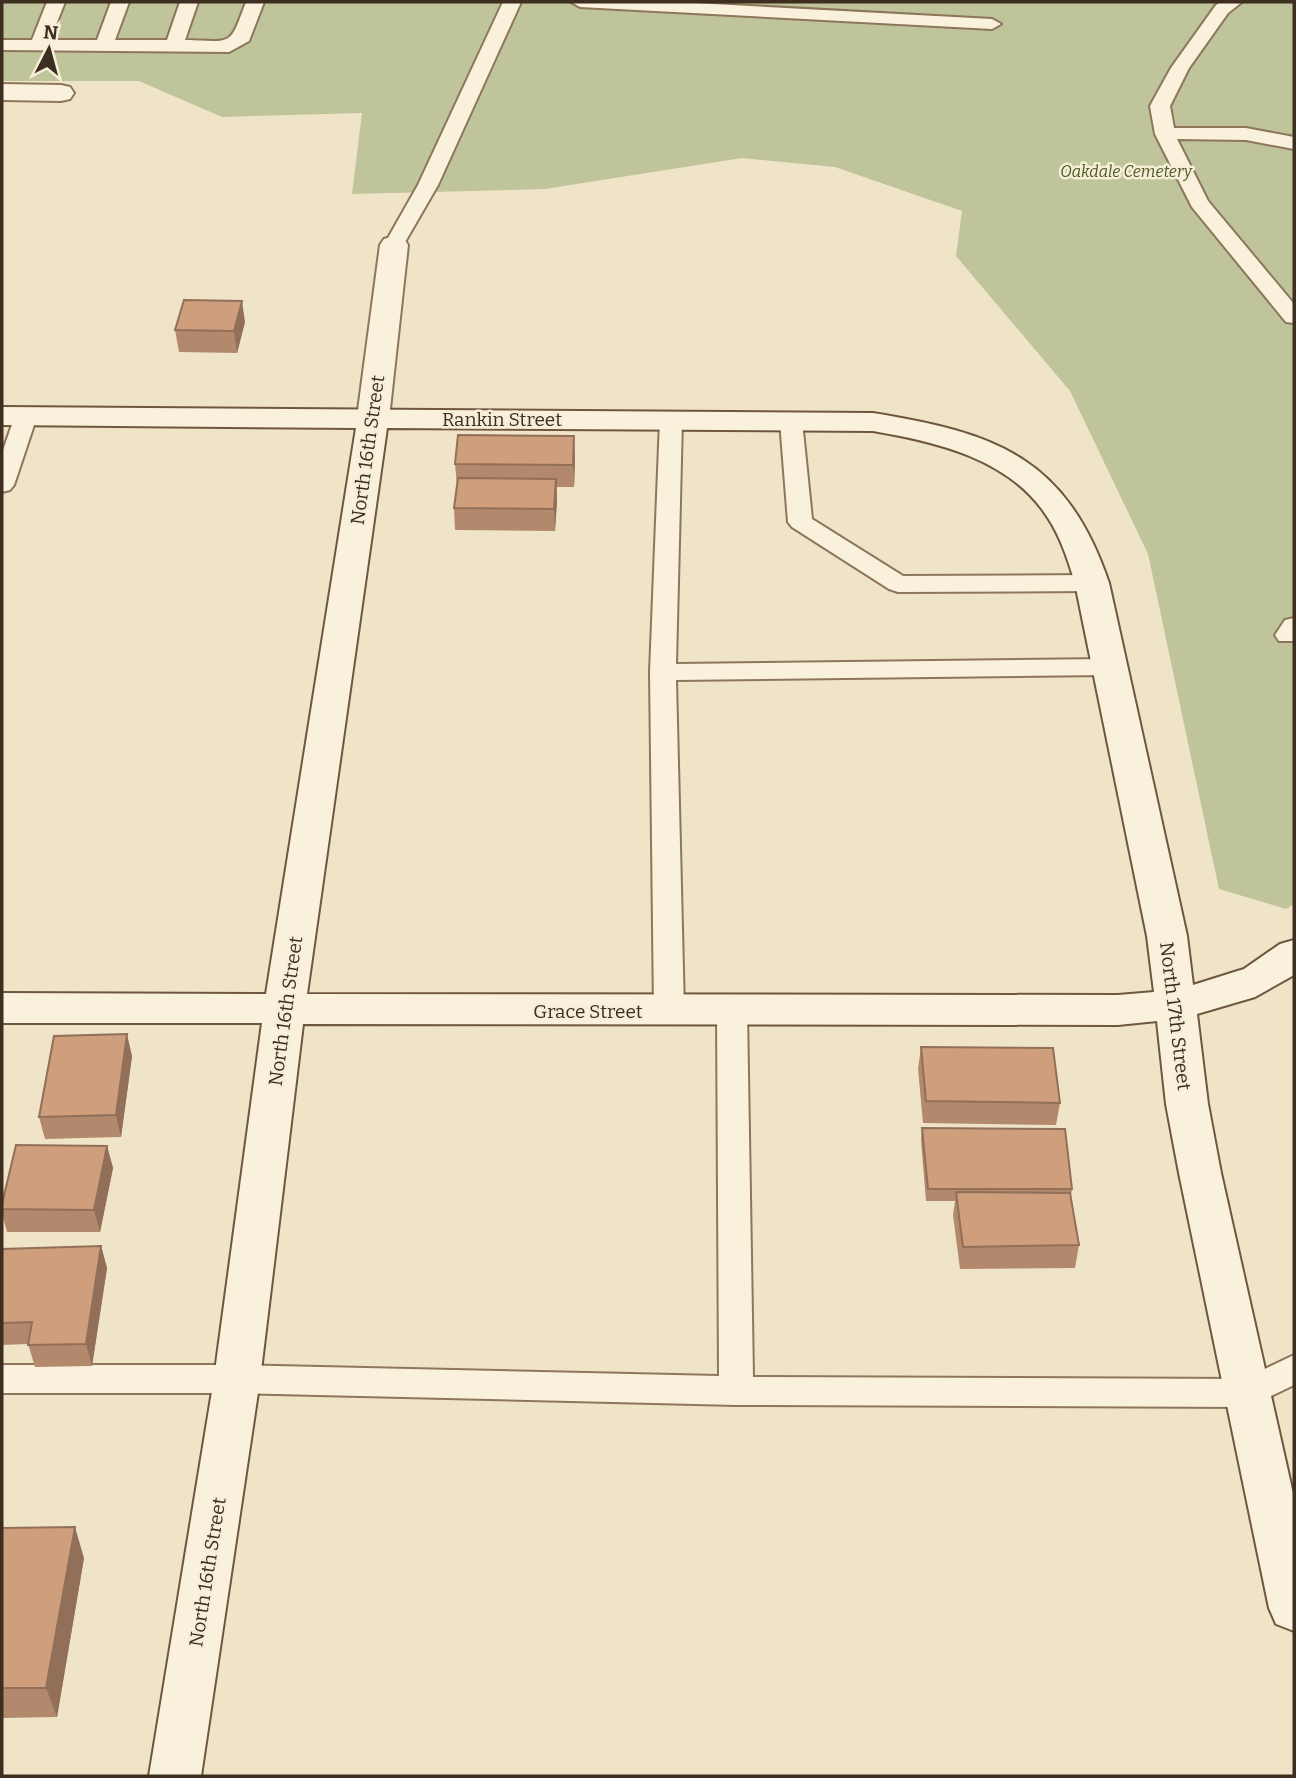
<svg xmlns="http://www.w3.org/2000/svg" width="1296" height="1778" viewBox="0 0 1296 1778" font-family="Bitter,serif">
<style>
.cemetery{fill:#bfc49a}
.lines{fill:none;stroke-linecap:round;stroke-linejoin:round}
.lane-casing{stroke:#8d765c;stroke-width:4}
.street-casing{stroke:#8d765c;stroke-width:4}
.secondary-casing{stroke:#6f573f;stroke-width:4}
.lane{fill:#faf1dc;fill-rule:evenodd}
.street{fill:#faf1dc;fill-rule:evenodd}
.secondary{fill:#faf1dc;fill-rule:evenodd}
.wall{fill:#b2896c}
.shaded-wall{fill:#916f58}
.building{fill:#cf9f7d;stroke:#916f58;stroke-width:2}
.labels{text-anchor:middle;stroke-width:5;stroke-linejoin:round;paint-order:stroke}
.far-park-label{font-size:16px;font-style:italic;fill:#4d5a26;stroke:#f7eed8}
.street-label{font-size:19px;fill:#3d2e20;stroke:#f7eed8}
</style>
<rect width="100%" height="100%" fill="#f0e4c8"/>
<path class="cemetery" d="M2,2H1294V904L1286,909L1219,889L1148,554L1070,391L956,256L962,211L835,167L742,158L545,189L352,194L362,113L222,117L139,81H2Z"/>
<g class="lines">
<defs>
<path id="lane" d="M47,2H65L50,40H97L111,2H129L115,40H167L180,2H198L185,40C233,41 229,48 246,2H264L249,41L229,52L2,50V40H32Z
M503,2H521L438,185L401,249H387L384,245L418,185Z
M571,2H676L992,19L1001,24L992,29L580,7Z
M1221,2H1242L1228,13L1189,68L1170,106L1174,128H1246L1294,137V149L1246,140L1177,139L1208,201L1294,304V323L1286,322L1192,207L1155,134L1150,106L1171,68L1216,5Z
M26,409L34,411L37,416L14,485L10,490L2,492V453L15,416L18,411Z
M671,413L679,415L682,420L676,664L1109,659L1118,661L1122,667L1118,673L1109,675L676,680L684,1011L679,1019L669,1022L659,1019L654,1011L650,672L660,420L663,415Z
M791,414L799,416L802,421L812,519L903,576L1092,575L1101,578L1104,583L1101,588L1092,591L898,592L889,589L792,527L788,522L780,421L783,416Z
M1294,618V641H1279L1275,635L1285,620Z
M732,1000L742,1003L747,1011L753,1377L1244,1379L1294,1355V1385L1248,1407L736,1405L237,1393H2V1365H237L719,1376L717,1011L722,1003Z"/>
<path id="street" d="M2,84L61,85L70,87L74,93L70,99L61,101L2,100Z
M394,236L404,239L408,245L389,418L384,425L373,427L362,425L357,418L380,245L384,239Z"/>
<path id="secondary" d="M2,407L873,413C996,433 1066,457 1109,583L1187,936L1193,985L1244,969L1280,944L1294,940V975L1255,997L1197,1014L1208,1104L1221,1173L1294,1498V1631L1276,1624L1269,1608L1179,1173L1166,1104L1157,1021L1118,1025L303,1024L260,1379L201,1776H149L214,1379L262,1023H2V993L266,994L356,428L2,425ZM387,428L873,431C937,442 1011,459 1048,518C1061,538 1068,560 1075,583L1147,936L1154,992L1118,995L307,994Z"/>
</defs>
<use href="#lane" class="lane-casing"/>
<use href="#street" class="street-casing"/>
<use href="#secondary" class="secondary-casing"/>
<use href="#lane" class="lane"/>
<use href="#street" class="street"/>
<use href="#secondary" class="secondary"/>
</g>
<path class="wall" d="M245,322L237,353L179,352L175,330Z
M575,458L574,487H557V501L555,531L455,530L454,508L457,486L455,464Z
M921,1047L1060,1103L1056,1125L923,1123L918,1069Z
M132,1056L121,1137L45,1139L39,1117Z
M922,1128L1072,1189L1071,1196L1079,1245L1075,1268L960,1269L953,1215L955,1201H926L921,1140Z
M107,1146L113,1168L100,1232H7L2,1214V1204Z
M101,1246L107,1268L92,1366L35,1367L28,1344L2,1345V1249Z
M2,1528L84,1558L57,1717L2,1718Z"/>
<path class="shaded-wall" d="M242,301L245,322L237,353L234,331Z
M574,436L575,458L574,487L573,465Z
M556,479L557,501L555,531L554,509Z
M127,1034L132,1056L121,1137L116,1115Z
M107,1146L113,1168L100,1232L94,1210Z
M101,1246L107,1268L92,1366L86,1344Z
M75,1527L84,1558L57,1717L46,1688Z"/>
<path class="building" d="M184,300L242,301L234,331L175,330Z
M458,435L574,436L573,465L455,464Z
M458,478L556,479L554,509L454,508Z
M127,1034L116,1115L39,1117L54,1036Z
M921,1047L1053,1048L1060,1103L926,1101Z
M922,1128L1065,1129L1072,1189H928Z
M16,1145L107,1146L94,1210L2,1209V1204Z
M956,1192L1070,1193L1079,1245L963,1247Z
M101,1246L86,1344L28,1345L32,1322L2,1323V1249Z
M75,1527L46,1688H2V1528Z"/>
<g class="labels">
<g class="far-park-label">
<text x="1126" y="177">Oakdale Cemetery</text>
</g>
<g class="street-label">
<text x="502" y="426">Rankin Street</text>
<text transform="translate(367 450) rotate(-82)" y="7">North 16th Street</text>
<text transform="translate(285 1011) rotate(-82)" y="7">North 16th Street</text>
<text x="588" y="1018">Grace Street</text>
<text transform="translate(1176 1016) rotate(83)" y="7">North 17th Street</text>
<text transform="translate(207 1572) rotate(-81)" y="7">North 16th Street</text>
</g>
</g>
<rect width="1296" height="1778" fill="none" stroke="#3d2e20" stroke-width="7"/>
<g transform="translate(49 49) rotate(6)" stroke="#f7eed8" stroke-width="5" paint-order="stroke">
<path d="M0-5L12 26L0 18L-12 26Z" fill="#3d2e20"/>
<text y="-10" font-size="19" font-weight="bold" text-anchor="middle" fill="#3d2e20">N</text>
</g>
</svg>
